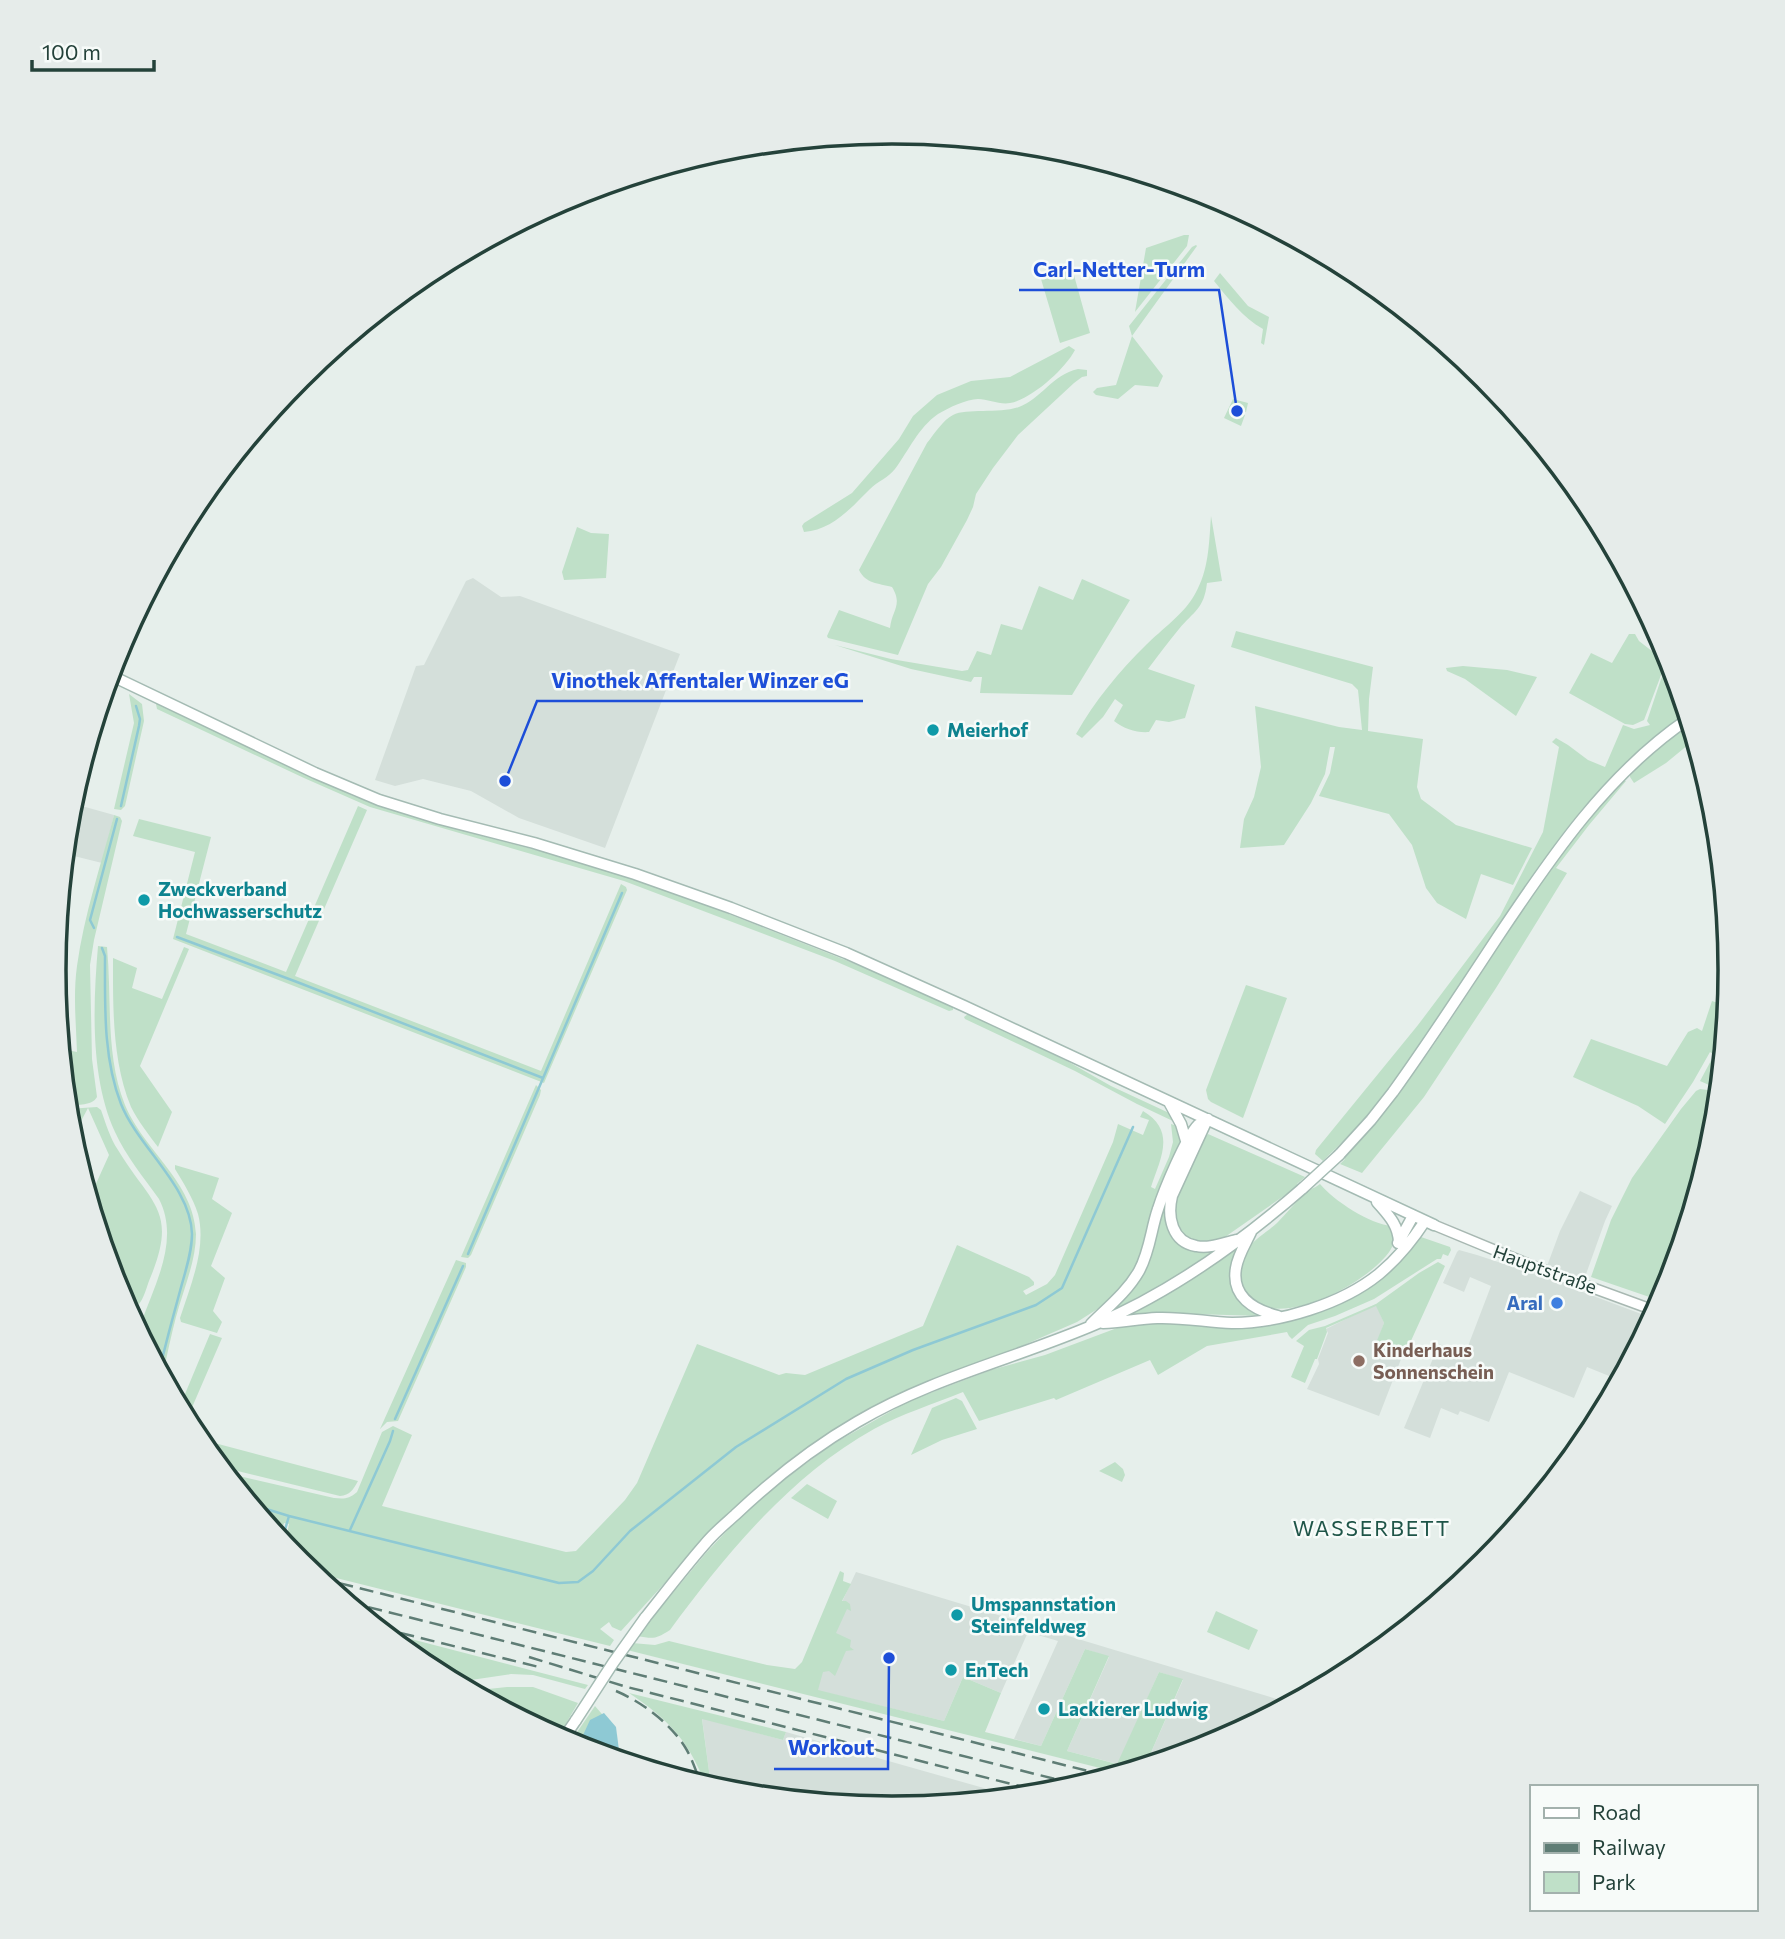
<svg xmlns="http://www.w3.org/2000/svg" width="1785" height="1939" viewBox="0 0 1785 1939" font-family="Commissioner,sans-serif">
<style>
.built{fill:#d4dfda}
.green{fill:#bfe0c8}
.water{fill:#8ec9d4}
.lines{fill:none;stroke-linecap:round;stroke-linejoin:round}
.stream{stroke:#8ec9d4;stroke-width:2.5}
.tertiary-casing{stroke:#a8b8b2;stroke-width:12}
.secondary-casing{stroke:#a4bbb3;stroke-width:13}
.tertiary{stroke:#fff;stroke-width:9}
.secondary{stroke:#fff;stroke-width:10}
.rail{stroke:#5f7d75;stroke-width:2.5;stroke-dasharray:14 7;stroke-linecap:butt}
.secondary-bridge-casing{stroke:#a4bbb3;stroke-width:13;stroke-linecap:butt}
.secondary-bridge{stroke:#fff;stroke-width:10}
.culture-dot{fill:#0f9aa8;stroke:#f7fbf9;stroke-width:2.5}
.shop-dot{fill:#3f7fe0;stroke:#f7fbf9;stroke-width:2.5}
.education-dot{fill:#8d6e63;stroke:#f7fbf9;stroke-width:2.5}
.labels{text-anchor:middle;stroke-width:5;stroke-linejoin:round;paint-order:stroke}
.culture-label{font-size:19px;font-weight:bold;fill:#0d838f;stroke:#f7fbf9;text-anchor:start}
.street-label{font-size:19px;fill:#24423a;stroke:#f7fbf9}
.shop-label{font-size:19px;font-weight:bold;fill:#366cbe;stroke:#f7fbf9;text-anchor:end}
.education-label{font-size:19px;font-weight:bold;fill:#785e54;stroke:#f7fbf9;text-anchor:start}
.neighbourhood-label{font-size:21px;letter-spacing:2px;fill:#1f5548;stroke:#f7fbf9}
.rim{fill:none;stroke:#24423a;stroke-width:3.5}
.leader{fill:none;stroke:#1d4ed8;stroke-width:2.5}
.callout-dot{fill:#1d4ed8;stroke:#f7fbf9;stroke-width:2.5}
.callout-label{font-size:21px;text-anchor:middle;font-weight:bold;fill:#1d4ed8;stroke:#f7fbf9;stroke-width:5;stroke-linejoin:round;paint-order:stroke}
</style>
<rect width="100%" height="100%" fill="#e6efeb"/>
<path class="built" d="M473,578L501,597L520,596L680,654L605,848L519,818L471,791L423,779L395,786L375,780L416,666L424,665L466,581Z
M71,803L114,815L102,863L66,854Z
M1580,1191L1612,1206L1605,1221L1580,1291L1652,1318L1619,1380L1587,1367L1574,1398L1509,1372L1489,1422L1460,1411L1458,1415L1441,1408L1430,1438L1404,1428L1439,1344L1465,1354L1491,1286L1470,1277L1464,1292L1443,1283L1457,1252L1459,1250L1477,1255L1543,1277L1560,1231Z
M1376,1304L1384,1323L1377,1343L1403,1354L1379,1416L1307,1389L1319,1364L1318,1359L1328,1333L1326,1329Z
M856,1572L1290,1703L1213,1744L1146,1764L1183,1680L1159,1672L1118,1764L1067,1751L1109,1657L1085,1649L1041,1746L1014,1739L1058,1641L1028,1632L1001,1693L963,1677L944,1721L807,1688L842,1602Z
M408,1651L442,1662L440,1673L426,1666Z
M702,1718L783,1740L786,1732L1012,1796L892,1808L729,1792L711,1786Z"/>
<path class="green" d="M1184,235H1189L1187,246L1135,312L1146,248Z
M1196,245L1197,246L1132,336L1163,376L1158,387L1135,385L1118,399L1096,395L1093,392L1097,388L1116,385L1132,336L1129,326L1192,247Z
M1072,268L1090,333L1060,343L1041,279Z
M1220,273L1248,306L1269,317L1264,345L1261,343L1263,329C1243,318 1228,298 1214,281Z
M1069,346L1075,350C1065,369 1032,399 1010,403C1000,405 988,399 978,399C967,399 948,408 938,414C918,428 909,450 895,469C888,478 878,481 870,489C851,508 832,530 804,532L802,526L804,523L852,493L899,439L913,416L937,395L971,381L1010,377Z
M1078,369L1087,370V376L1082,377L1074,383L1018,435L993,468L976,494L973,507L967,520L941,567L928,584L898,655L828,638L827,636L839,610L890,628C892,610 903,605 892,587C878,583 866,584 859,570L927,443C935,433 943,420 953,415C967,408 999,414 1019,407C1041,399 1052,375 1078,369Z
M1233,399L1248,403L1246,412L1239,410L1240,406L1235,404L1232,410L1245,415L1241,426L1224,418Z
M1211,516L1222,581L1207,583C1204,609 1194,611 1179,629C1168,642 1158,656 1148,669L1195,685L1185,718L1169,722L1156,720L1149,732C1137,733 1124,729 1114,721L1123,705L1115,699L1103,717L1082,738L1076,734C1094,702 1120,670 1146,645C1161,630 1185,613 1195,594C1209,570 1209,543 1211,516Z
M577,527L591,533L609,534L606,578L564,580L562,572Z
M1082,579L1130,600L1072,695L980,693L982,677H974L971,682L911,669L835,645L891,659L962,671L968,670L977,651L991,655L1001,624L1022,630L1039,586L1073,600Z
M1236,631L1373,667L1369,699L1368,731L1423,739L1417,787L1421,799L1456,825L1532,848L1513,885L1481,874L1466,919L1437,903L1426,888L1412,845L1389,814L1319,796L1330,773L1335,747H1330L1325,774L1311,803L1284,845L1240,848L1244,819L1254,797L1261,767L1255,706L1339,727L1362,730L1358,690L1352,684L1231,647Z
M1629,634H1635L1639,641L1666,662L1644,720L1633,725L1625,724L1569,693L1591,653L1612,663Z
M1671,660L1687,714C1658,735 1631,757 1606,783C1573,817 1545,857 1519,897C1471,967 1428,1041 1374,1108C1359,1127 1340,1144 1323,1161L1315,1154L1316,1150L1418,1025L1500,916L1543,832L1559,747L1552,742L1556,738L1568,745L1588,760L1605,767L1623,725L1634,729L1650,725L1647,721L1661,679Z
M1463,666L1507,670L1537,677L1516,716L1465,679L1447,671L1446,668Z
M129,694L142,704L144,721L125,806L121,810L114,809L134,723Z
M156,704H159L353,796L471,833L590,864L701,903L858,965L953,1006V1010L949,1011L835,961L624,881L370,807L304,778L157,709Z
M1690,723L1694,740L1666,763L1634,783L1630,777V773L1656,749Z
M1622,781H1626L1589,825L1556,868L1567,873L1496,988L1424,1097L1362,1173L1340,1164L1345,1159L1344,1157C1355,1145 1366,1134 1376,1122C1466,1013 1526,884 1622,781Z
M358,806L367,810L295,976L541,1071L621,884L626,887L627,890L544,1083L173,939L195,852L133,836L139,819L211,837L186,934L286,972Z
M114,815L120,817L122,821L94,940L90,965L92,1059L97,1097C92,1106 78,1104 68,1106L62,1049L77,1052C76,1023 73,995 77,966C84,915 101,865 114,815Z
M98,946L107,947C112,999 105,1055 125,1105C144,1151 194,1182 196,1234C196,1262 183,1290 176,1317C171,1336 167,1355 163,1374L135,1322L141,1323C155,1284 180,1240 159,1199C144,1178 126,1156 115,1132C90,1078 93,1004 98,946Z
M184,947L189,949L140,1066L172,1112L158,1147C149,1135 138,1121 131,1107C112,1061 113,1007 113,958L137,968L132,988L162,999Z
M1246,985L1287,998L1243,1118L1211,1102L1208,1099L1206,1090Z
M1712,1001L1727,1006L1716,1040L1723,1044L1722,1058L1709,1085L1700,1081L1714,1055L1710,1052L1693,1082L1665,1124L1638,1106L1573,1077L1591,1039L1667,1066L1688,1032L1697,1028L1702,1031Z
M968,1014L1067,1061L1111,1086L1167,1112L1174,1117L1175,1122L1137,1104L1075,1071L965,1019L964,1017Z
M1721,1064L1715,1133L1667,1291L1661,1301L1591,1277L1611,1220L1632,1178L1681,1109L1696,1091L1700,1089L1708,1090Z
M536,1085L541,1090L540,1095L471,1255L468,1258L461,1257Z
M97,1107L101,1110C106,1124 110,1138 118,1150C152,1206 179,1210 149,1281C145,1292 142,1307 129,1311L118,1290L90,1197L109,1155L88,1108L72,1138L68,1109Z
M1143,1111C1177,1131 1160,1159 1151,1187L1155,1189L1169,1157L1173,1142L1171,1124L1180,1127L1182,1143L1141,1259L1128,1282L1107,1303L1077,1322L852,1420L817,1442L765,1481L726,1516L621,1631L612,1627L609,1622L600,1629L614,1640L610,1646L312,1572L299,1562L283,1542L286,1540L289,1524L284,1523L281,1533L275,1532L226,1473L334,1498C344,1499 349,1499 357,1492L382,1432L393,1426L412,1435L382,1506L566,1552L576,1551L625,1500L637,1483L697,1344L779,1375L786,1373L805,1375L923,1326L957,1245L1029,1277L1034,1282V1285L1023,1291L1026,1295L1047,1284L1055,1275L1113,1142L1118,1124L1143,1135L1149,1120L1140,1117Z
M1208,1134L1305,1177L1297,1184L1298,1186L1225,1237C1211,1242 1196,1245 1184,1235C1158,1214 1192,1162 1203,1139Z
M175,1165L219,1178L212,1199L232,1213L211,1266L225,1278L213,1311L222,1322L217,1333L181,1322L180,1318C190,1287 207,1248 198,1214C193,1198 184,1184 175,1169Z
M1320,1184C1333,1200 1371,1225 1392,1226C1394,1234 1395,1240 1392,1247C1375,1282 1258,1344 1242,1283C1239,1271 1241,1257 1249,1247C1256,1238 1268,1231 1277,1223C1286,1214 1294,1204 1303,1195C1308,1190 1313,1189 1320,1184Z
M1163,1212L1166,1213L1175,1237L1218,1249L1172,1279L1110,1312L1126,1296Z
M1421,1237L1450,1247L1451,1250L1448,1256L1443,1254L1441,1259H1437L1374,1299L1335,1316L1308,1325L1292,1339L1289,1336L1287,1332L1207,1346L1158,1375L1150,1360L1056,1400L1054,1398L979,1421L963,1392C933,1404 902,1414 874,1429C791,1475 725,1555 670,1630C656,1639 654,1639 637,1636L706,1553L738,1519L773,1488L831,1445L909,1401L991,1370L1045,1355L1125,1325L1148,1322L1243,1326L1358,1293L1388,1273Z
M1241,1245L1234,1284L1262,1314V1316L1157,1313L1119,1319L1181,1285Z
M456,1260L466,1263V1267L398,1421L387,1422L380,1429Z
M1438,1262L1445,1266L1405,1354L1376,1343L1384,1323L1376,1306L1326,1328L1327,1332L1317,1359H1315L1305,1383L1291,1377L1304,1346L1296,1341L1309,1330L1325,1326L1376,1304L1419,1273Z
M210,1334L222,1338L187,1419L180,1406Z
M956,1398L962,1401L977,1429L942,1440L911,1455L932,1408Z
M198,1439L207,1441L358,1481C353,1490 350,1495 340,1496L221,1467Z
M1115,1462L1123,1469L1125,1475L1122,1482L1099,1471Z
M807,1484L837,1501L828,1519L791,1498Z
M840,1571L844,1573L843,1581L851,1584L842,1601H846L850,1604L851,1611L847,1609L836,1633L851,1640L850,1647L854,1650L846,1651L835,1676L829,1671L823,1672L818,1690L944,1721L963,1677L1001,1693L985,1732L1041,1746L1085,1649L1109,1656L1067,1751L1117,1764L1159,1672L1183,1679L1146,1764L1118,1773L1113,1770L1112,1771L627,1650L632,1643L655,1645L669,1641L767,1665L795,1669L802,1662Z
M1216,1611L1258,1630L1249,1650L1207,1632Z
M384,1632L588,1685L585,1689L533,1675L511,1674L471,1680L464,1679L442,1662L408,1651Z
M507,1687H533L578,1703L558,1737L475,1692L479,1690Z
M629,1693L786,1732L783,1740L702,1719L711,1786L706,1785C688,1740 669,1720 629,1693Z
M595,1706L614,1728L620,1759L571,1744L573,1738Z"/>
<path class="water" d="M604,1713L616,1727L620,1758L578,1746L590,1720Z"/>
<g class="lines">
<path class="stream" d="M121,806L139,726L140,719L136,706
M94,928L90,920L117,819
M177,937L297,982L543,1078
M102,948L105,956C105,1005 103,1058 121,1104C138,1147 191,1187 192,1234C192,1253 185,1272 180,1291C173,1317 166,1342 160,1368
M468,1254L622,893
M395,1419L463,1266
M249,1501L263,1508L289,1516
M350,1530L390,1441L393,1431
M282,1540L289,1516L559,1583L578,1582L593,1571L630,1531L736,1447L846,1379L913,1350L1036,1305L1062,1288L1133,1127"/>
<defs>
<path id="tertiary" d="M1434,1225L1533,1266L1656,1311"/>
<path id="secondary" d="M110,675L315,773L379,800L440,819L534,843L635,874L731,908L846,953L964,1006L1434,1225
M1169,1102L1181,1124L1187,1144
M1207,1120L1172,1196C1167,1217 1172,1242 1196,1246C1209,1249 1223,1243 1236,1240
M1339,1155L1371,1120L1393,1092C1429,1042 1463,990 1497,938C1551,857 1607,774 1688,719
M1377,1202C1388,1215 1398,1224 1399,1242
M1251,1232C1246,1243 1238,1255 1236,1268C1231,1297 1254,1310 1278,1316
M1398,1243L1413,1216
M1103,1323C1121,1322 1139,1319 1157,1318C1182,1317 1207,1322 1232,1323C1280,1323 1342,1304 1379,1274C1397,1259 1412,1241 1425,1221
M1091,1324C1108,1307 1127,1292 1139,1271C1150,1251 1151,1229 1158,1209C1164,1190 1186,1137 1198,1125C1201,1123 1205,1121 1208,1119
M645,1618C665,1593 684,1568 705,1544C714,1533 725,1524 735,1515C773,1479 812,1448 857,1422C931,1378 1017,1358 1096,1324C1172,1292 1241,1242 1303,1188
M563,1739L576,1720"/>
</defs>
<use href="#tertiary" class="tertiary-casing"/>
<use href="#secondary" class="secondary-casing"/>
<use href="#tertiary" class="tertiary"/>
<use href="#secondary" class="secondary"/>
<path class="rail" d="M319,1578L1108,1776
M348,1602L1079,1785
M380,1628L539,1667
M529,1657L627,1687L1047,1793
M616,1691C642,1702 670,1723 685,1747C692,1758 696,1772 701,1783"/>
<defs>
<path id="secondary-bridge" d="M1303,1188L1339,1155
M576,1720L613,1663L645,1618"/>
</defs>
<use href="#secondary-bridge" class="secondary-bridge-casing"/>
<use href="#secondary-bridge" class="secondary-bridge"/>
</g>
<g class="culture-dot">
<circle cx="933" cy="730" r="7"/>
<circle cx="144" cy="900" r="7"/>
<circle cx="957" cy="1615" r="7"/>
<circle cx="951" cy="1670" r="7"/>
<circle cx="1044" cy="1709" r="7"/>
</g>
<circle class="shop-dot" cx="1557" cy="1303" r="7"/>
<circle class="education-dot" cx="1359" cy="1361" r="7"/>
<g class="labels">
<g class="culture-label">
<text x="947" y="737">Meierhof</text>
<text x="158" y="896">Zweckverband<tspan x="158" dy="22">Hochwasserschutz</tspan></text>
<text x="971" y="1611">Umspannstation<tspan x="971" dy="22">Steinfeldweg</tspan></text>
<text x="965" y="1677">EnTech</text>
<text x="1058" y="1716">Lackierer Ludwig</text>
</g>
<g class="street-label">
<text transform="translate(1545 1269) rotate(20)" y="7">Hauptstraße</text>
</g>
<g class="shop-label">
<text x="1543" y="1310">Aral</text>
</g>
<g class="education-label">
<text x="1373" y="1357">Kinderhaus<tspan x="1373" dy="22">Sonnenschein</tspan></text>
</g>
<g class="neighbourhood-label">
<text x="1372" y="1536">WASSERBETT</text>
</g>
</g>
<path d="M0 0H1785V1939H0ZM66 970a826 826 0 1 1 1652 0a826 826 0 1 1-1652 0Z" fill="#e6ecea" fill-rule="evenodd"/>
<path class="rim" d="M66 970a826 826 0 1 1 1652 0a826 826 0 1 1-1652 0Z"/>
<path class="leader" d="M1237 411L1219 290H1019M505 781L537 701H863M889 1658L888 1769H774"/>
<g class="callout-dot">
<circle cx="1237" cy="411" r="7"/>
<circle cx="505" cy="781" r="7"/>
<circle cx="889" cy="1658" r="7"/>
</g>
<g class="callout-label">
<text x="1119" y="277">Carl-Netter-Turm</text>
<text x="700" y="688">Vinothek Affentaler Winzer eG</text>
<text x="831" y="1755">Workout</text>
</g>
<rect x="1530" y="1785" width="228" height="126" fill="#f7fbf9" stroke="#a3b1ad" stroke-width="2"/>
<rect x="1544" y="1808" width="35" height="10" fill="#ffffff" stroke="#a3b1ad" stroke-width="2"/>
<text x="1592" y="1820" font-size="21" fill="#24423a">Road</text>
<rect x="1544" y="1843" width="35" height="10" fill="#5f7d75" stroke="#a3b1ad" stroke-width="2"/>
<text x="1592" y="1855" font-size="21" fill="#24423a">Railway</text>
<rect x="1544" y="1872" width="35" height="21" fill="#bfe0c8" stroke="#a3b1ad" stroke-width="2"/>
<text x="1592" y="1890" font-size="21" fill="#24423a">Park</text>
<path d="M32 60v10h122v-10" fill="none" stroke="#24423a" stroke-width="3.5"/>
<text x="42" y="60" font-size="21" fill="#24423a" stroke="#f7fbf9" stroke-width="5" paint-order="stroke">100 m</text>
</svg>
